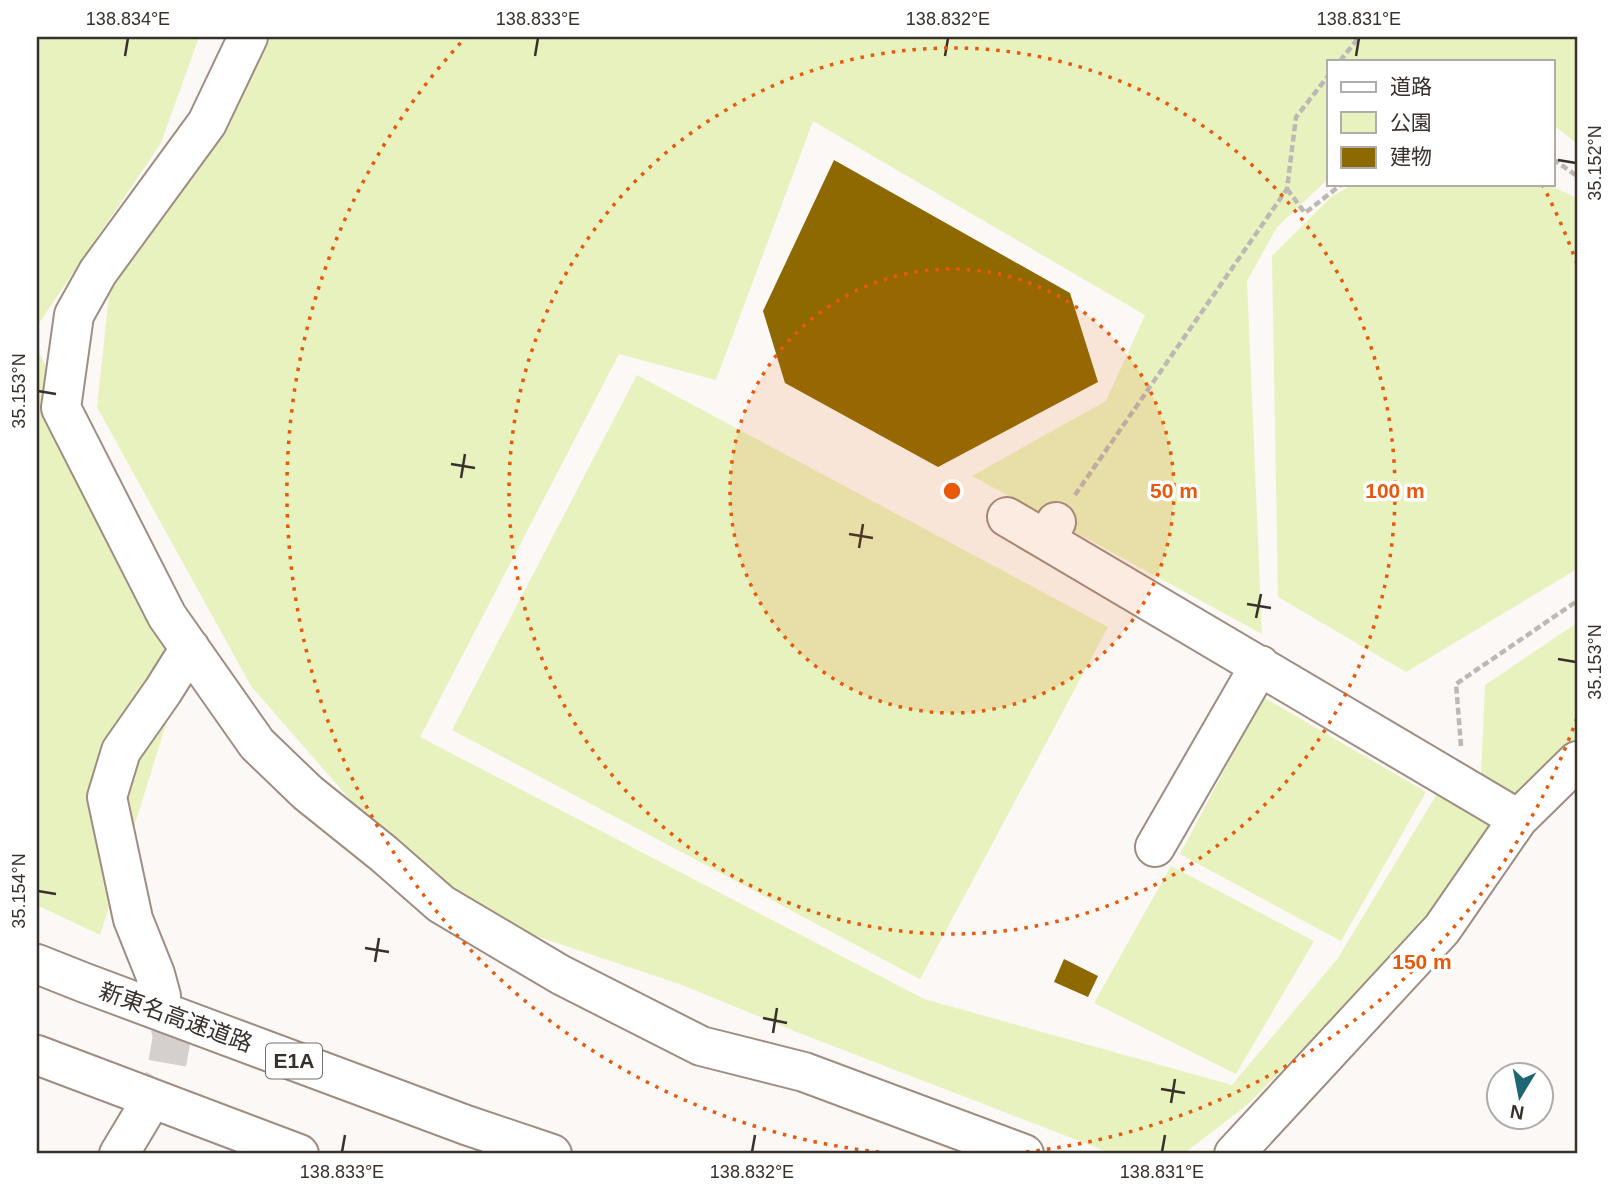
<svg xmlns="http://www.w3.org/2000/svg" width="1614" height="1191" viewBox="0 0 1614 1191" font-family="Arial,'Noto Sans JP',sans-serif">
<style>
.green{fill:#e7f2be}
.building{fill:#8d6900}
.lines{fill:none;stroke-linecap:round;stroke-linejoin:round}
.minor-tunnel{stroke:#d5d0cd;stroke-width:38;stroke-dasharray:38 19;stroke-linecap:butt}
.minor-casing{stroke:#a08d82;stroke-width:42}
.highway-casing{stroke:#a08d82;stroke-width:42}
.path{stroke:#bdb8b4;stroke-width:4.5;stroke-dasharray:7 3.5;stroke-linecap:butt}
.minor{stroke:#fff;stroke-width:38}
.highway{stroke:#fff;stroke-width:38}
.ticks{fill:none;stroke:#38302b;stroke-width:2.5}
.ring{fill:none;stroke:#e8590c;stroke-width:3.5;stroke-dasharray:3.5 7}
.labels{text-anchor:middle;stroke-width:7;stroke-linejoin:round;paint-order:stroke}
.shield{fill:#fff;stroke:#746e6b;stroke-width:2}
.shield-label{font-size:21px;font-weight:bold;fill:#38302b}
.street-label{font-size:23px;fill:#38302b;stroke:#fff}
.centre{fill:#e8590c;stroke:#fff;stroke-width:3.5}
.ring-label{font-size:21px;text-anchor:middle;font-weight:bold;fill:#e8590c;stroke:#fff;stroke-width:7;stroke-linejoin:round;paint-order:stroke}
.neatline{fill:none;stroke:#38302b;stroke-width:2.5}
.ticks-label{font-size:18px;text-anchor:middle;fill:#38302b}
</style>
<rect width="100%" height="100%" fill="#fcf8f5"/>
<path class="green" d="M37,37H199L161,143L37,326Z
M266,37H1577V143L1553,125V61H1329V178L1277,227L1247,281L1262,634L972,476L1106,401L1145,315L813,121L716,380L619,354L420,737L924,999L1232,1085L1338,958L1443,784L1504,821L1429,921L1246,1106L1183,1154H1113L807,1036L682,985L441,904L251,686L97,407L110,286L225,130Z
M1353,184H1547L1577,198V569L1406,672L1278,597L1272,256L1331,197Z
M37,349L190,648L100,935L37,905Z
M637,375L1108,627L920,979L452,730Z
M1577,623V740L1518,800L1481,777L1485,685Z
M1263,697L1426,792L1341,941L1180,854Z
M1171,866L1314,941L1236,1074L1094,1003Z"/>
<path class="building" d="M834,160L1070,293L1098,382L938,467L785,383L763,311Z
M1064,959L1098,976L1088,997L1054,982Z"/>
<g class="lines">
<path class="minor-tunnel" d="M143,1114L165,1077L172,1036L161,996"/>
<defs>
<path id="minor" d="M248,37L207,123L98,272L74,315L61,408L167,616L257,744L308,793L384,854L441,904L561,975L701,1046L804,1072L1024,1154
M1007,517L1046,540
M1056,522L1046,540L1518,819
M1155,847L1260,665
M161,996L155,974L133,919L107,797L121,751L163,691L190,648
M119,1154L143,1114
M1234,1154L1442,929L1518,819L1577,761"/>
<path id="highway" d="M37,964L85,983L466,1125L552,1154
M37,1055L299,1154"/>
</defs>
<use href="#minor" class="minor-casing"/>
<use href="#highway" class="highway-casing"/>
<path class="path" d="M1340,61L1359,37
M1553,159L1577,176
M1287,189L1305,213L1342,184
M1075,495L1287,189L1296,117L1329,75
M1461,746L1456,684L1577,601"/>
<use href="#minor" class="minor"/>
<use href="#highway" class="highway"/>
</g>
<path class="ticks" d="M125,56L128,38M535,56L538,38M945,56L948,38M1356,56L1359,38M1558,160L1576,163M38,391L56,394M451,464L475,468M461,478L465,454M849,534L873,538M859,548L863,524M1247,604L1271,608M1256,618L1261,594M1558,659L1576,662M38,891L56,894M365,948L389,952M375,962L379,938M763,1018L787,1023M773,1033L777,1008M1161,1089L1185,1093M1171,1103L1175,1079M342,1152L345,1135M752,1152L755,1135M1162,1152L1165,1135"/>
<circle cx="952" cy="491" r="222" fill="#e8590c" fill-opacity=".12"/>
<g class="ring">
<circle cx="952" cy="491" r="222"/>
<circle cx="952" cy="491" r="443"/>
<path d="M1577 718A665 665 0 0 1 1004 1154M900 1154A665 665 0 0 1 466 37M1542 184A665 665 0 0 1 1577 264"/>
</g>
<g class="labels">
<rect class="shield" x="266" y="1043.5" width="56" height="35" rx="5"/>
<g class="shield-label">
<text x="294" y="1068">E1A</text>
</g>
<g class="street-label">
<text transform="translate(176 1017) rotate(20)" y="8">新東名高速道路</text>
</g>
</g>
<circle cx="952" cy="491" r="10" class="centre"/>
<g class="ring-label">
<text x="1174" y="498">50 m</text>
<text x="1395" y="498">100 m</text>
<text x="1422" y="969">150 m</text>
</g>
<rect width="1614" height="1191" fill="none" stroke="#ffffff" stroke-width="77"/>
<rect x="1327" y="60" width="228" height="126" fill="#ffffff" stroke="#afacaa" stroke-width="2"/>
<rect x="1341" y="82" width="35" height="10" fill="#ffffff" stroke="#afacaa" stroke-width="2"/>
<text x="1390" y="94" font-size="21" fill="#38302b">道路</text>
<rect x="1341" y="112" width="35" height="21" fill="#e7f2be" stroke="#afacaa" stroke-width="2"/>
<text x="1390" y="130" font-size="21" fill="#38302b">公園</text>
<rect x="1341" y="147" width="35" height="21" fill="#8d6900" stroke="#afacaa" stroke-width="2"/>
<text x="1390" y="164" font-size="21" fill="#38302b">建物</text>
<g transform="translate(1520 1096) rotate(190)"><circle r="33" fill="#ffffff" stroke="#afacaa" stroke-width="2"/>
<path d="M0-5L12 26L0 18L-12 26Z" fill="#1f6675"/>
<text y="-10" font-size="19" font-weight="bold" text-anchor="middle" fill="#38302b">N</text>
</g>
<rect x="38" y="38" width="1538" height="1114" class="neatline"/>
<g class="ticks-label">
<text x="128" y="25">138.834°E</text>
<text x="538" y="25">138.833°E</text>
<text x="948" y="25">138.832°E</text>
<text x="1359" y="25">138.831°E</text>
<text transform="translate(1595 163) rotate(-90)" y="6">35.152°N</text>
<text transform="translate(19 391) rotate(-90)" y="6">35.153°N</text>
<text transform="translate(1595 662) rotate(-90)" y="6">35.153°N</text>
<text transform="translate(19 891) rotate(-90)" y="6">35.154°N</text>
<text x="342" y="1178">138.833°E</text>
<text x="752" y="1178">138.832°E</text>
<text x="1162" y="1178">138.831°E</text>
</g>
</svg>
